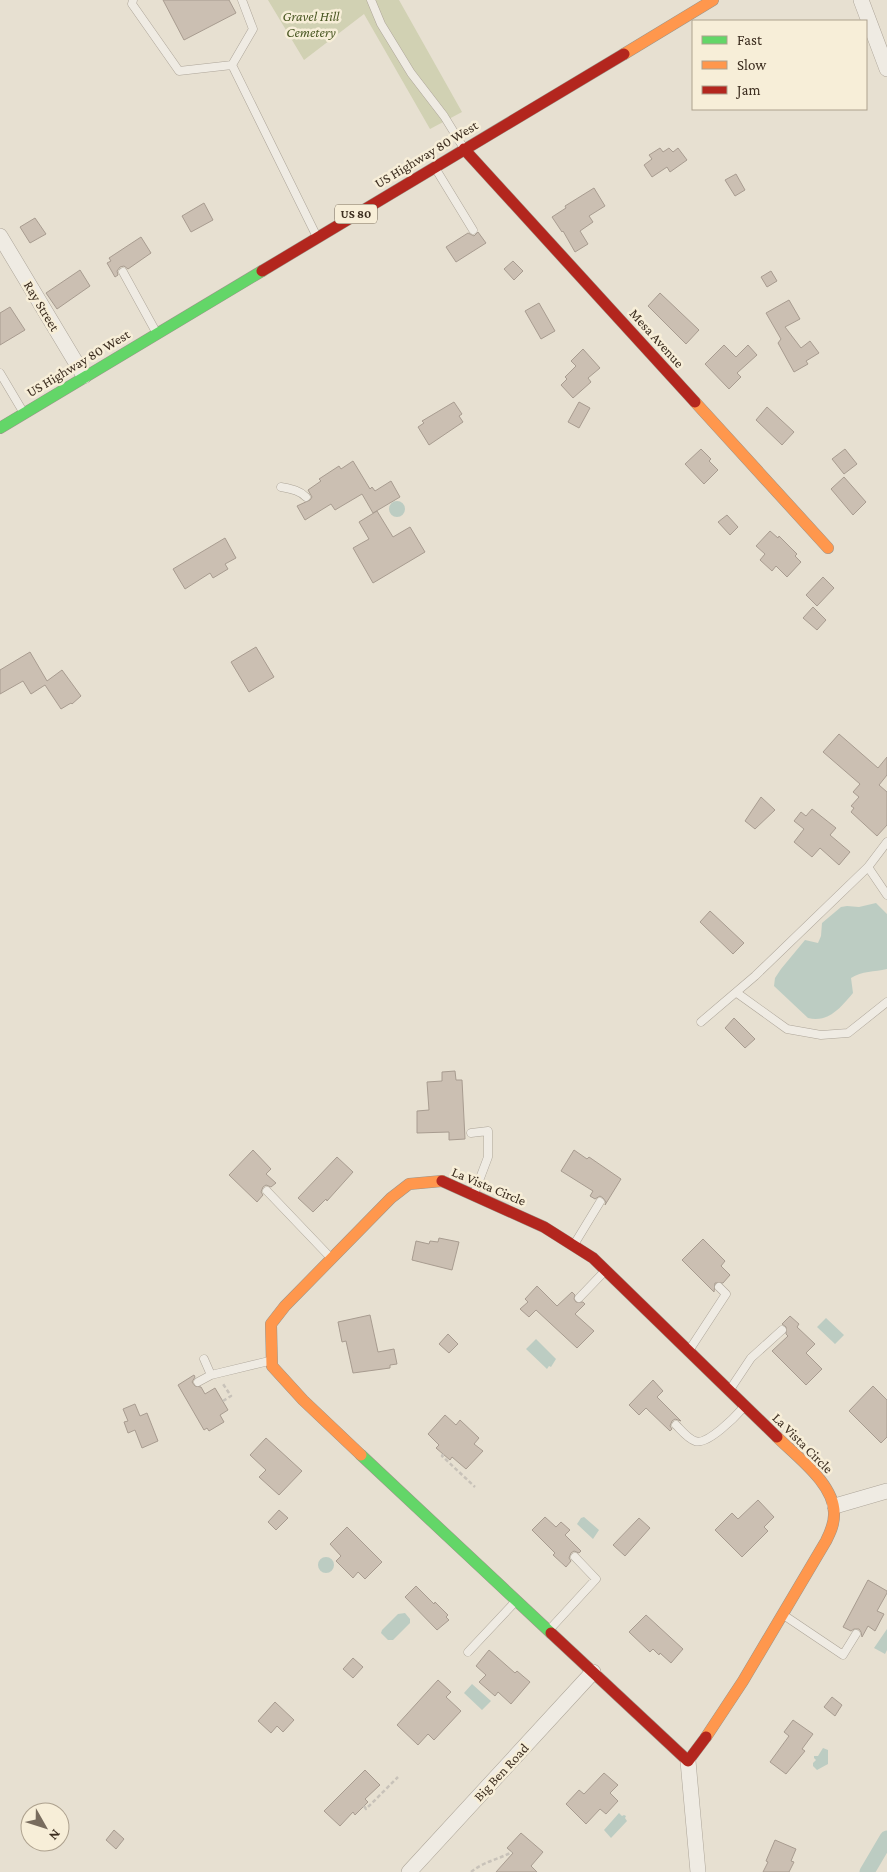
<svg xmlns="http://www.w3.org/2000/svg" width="887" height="1872" viewBox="0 0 887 1872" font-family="'Crimson Pro',serif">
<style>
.cemetery{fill:#d1d1b3}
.water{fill:#bcccc2}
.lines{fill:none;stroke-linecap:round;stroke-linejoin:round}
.canal{stroke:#bcccc2;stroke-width:15}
.building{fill:#cbbfb2;stroke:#a89c90}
.lane-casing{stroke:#ada599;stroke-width:9}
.street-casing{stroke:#ada599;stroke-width:16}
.fast-casing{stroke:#9c958a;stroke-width:12}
.slow-casing{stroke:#9c958a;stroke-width:12}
.jam-casing{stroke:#9c958a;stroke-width:12}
.path{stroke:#c8c2b9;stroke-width:2.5;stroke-dasharray:4 2.5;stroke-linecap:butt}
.lane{stroke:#efebe3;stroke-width:8}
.street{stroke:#efebe3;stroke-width:15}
.fast{stroke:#63d668;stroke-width:11}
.slow{stroke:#ff974d;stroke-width:11}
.jam{stroke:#b3261e;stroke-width:11}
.labels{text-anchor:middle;stroke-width:5;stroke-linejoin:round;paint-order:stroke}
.shield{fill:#f7eed8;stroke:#756857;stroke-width:1}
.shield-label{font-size:12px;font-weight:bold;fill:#3d2e20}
.park-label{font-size:14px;font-style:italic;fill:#4d5a26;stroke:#f7eed8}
.street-label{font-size:14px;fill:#3d2e20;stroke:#f7eed8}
</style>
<rect width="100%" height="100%" fill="#e7e0d1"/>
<path class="cemetery" d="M268,0H399L462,112L430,129L364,14L304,60Z"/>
<path class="water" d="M389 509a8 8 0 1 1 16 0a8 8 0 1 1-16 0Z
M876,903L887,914V969C874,972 862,971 851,978L853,993C841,1007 829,1023 808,1018L774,986L775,978L781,969L805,940L818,943L821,936L822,923L841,907L847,906L859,907Z
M826,1318L844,1335L835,1344L817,1327Z
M536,1339L556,1359L551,1367L549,1366L547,1369L526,1349Z
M584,1517L599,1530L593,1539L577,1524L581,1518Z
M318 1565a8 8 0 1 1 16 0a8 8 0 1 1-16 0Z
M405,1613L410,1619V1623L393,1640H388L381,1633L382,1630L398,1614Z
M887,1629V1650L885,1654L874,1648Z
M472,1684L491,1701L482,1710L464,1693Z
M823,1748L828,1750V1764L817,1770L813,1766V1763L816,1760L814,1758V1756H818Z
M619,1813L622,1816L624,1815L626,1816L625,1818L627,1821L611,1838L604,1830Z"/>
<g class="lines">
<path class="canal" d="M867,1872L887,1838"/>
</g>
<path class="building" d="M163,0H229L236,13L184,40Z
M660,148L663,152L669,148L673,152L678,148L687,160L670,172L667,167L652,177L644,165L652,159L649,155Z
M736,174L745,190L735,196L725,180Z
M594,188L605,206L589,216L593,222L580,231L588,244L575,252L563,231L562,232L552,217L566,208L565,206Z
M204,203L213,220L191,232L182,216Z
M35,218L46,234L30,243L20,227Z
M478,232L486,243L456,262L446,247L468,233L474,236Z
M141,237L151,253L128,269L124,266L120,267L117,271L118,275L115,277L107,263L111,261L109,258Z
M513,261L523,271L514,280L504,269Z
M80,270L90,286L57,309L46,293Z
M771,271L777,281L767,287L761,277Z
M660,293L699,330L686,344L648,306Z
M789,300L800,319L785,327L801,348L810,341L819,353L806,361L808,364L794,372L778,343L781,339L766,313Z
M539,303L555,331L541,339L525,311Z
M10,307L25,330L0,345V313Z
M724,345L736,357L748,345L757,355L737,373L741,377L729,389L705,364Z
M583,349L600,368L588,378L591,382L573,398L561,385L567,379L565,377L576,366L571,361Z
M454,402L462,414L459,416L463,422L429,445L418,427L424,423L422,421Z
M579,402L590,408L579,428L568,422Z
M767,407L794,432L782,445L756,420Z
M701,449L711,459L709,461L718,470L704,484L685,464Z
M845,449L857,464L844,474L832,459Z
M353,461L370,489L372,487L375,491L391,481L400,497L373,513L362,494L335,510L331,504L305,520L297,506L310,500L312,497L308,490L321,481L319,479L339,466L341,469Z
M844,477L866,502L853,515L831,489Z
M377,511L393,537L410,527L425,552L373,583L353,548L369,539L359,522Z
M727,515L738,527L730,535L718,522Z
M770,531L778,538L779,536L797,554L795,556L801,562L787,577L776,566L772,571L760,560L765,554L756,546Z
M225,538L236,558L225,564L228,569L213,578L210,573L185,589L173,569Z
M823,577L834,588L817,606L806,595Z
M813,607L826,620L817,630L803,618Z
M256,647L274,677L249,692L231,662Z
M30,652L47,681L62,670L81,696L72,704L71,703L61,709L45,685L31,694L23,681L0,694V670Z
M839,734L878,768L887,757V775L879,785L887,792V825L877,836L851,812L854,808L851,806L859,797L853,792L860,784L823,752Z
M761,797L775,810L755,829L745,821Z
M812,809L836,828L830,835L850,852L839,865L820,848L812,857L794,842L804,829L794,821L801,812L806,816Z
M710,911L744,943L733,954L700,922Z
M734,1018L755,1039L745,1048L725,1028Z
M455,1071L456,1080H462L465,1139L449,1140V1132L417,1133V1111L429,1110L427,1082L442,1081V1072Z
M253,1150L271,1169L266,1174L276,1183L271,1187L266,1185L263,1187L261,1192L263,1195L257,1202L229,1175Z
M574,1150L587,1159L589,1157L621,1179L605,1205L606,1202L603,1198L600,1196L595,1199L590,1196L593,1191L561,1171Z
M337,1157L353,1172L327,1201L326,1199L313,1212L298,1198Z
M439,1238L459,1242L452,1270L412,1260L416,1241L429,1244L430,1241L438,1242Z
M703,1239L725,1261L721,1266L730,1275L723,1283H715L714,1292L682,1260Z
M537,1286L557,1306L572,1292L575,1295L574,1299L576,1302H583L585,1304L575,1314L594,1331L577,1348L536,1310L529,1317L520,1309L528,1302L525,1299Z
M370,1315L378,1352L394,1349L397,1364L390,1365V1368L353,1373L346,1341L342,1342L338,1322Z
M790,1316L799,1324L797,1327L815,1344L806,1353L822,1369L806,1385L772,1351L788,1336L786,1334V1327L782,1324Z
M448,1334L458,1344L449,1353L439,1344Z
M194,1375L195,1377L192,1382L195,1386L201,1387L205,1394L215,1388L228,1410L220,1415L224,1422L209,1431L207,1428L204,1430L178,1385Z
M653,1380L663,1391L657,1397L681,1421L675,1419L672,1421L670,1426L672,1429L670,1431L646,1408L639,1415L629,1405Z
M873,1386L887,1400V1437L881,1443L849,1411Z
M135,1404L140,1416L147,1413L158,1441L142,1448L135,1430L128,1433L124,1422L128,1421L123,1409Z
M445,1415L456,1425L460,1420L479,1438L474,1444L483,1451L466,1469L452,1457L450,1460L436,1448L439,1445L428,1434Z
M266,1438L302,1471L279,1495L259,1477L266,1470L250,1455Z
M758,1500L774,1517L764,1527L768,1531L742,1557L715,1530L732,1513L738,1519Z
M279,1510L288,1518L276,1530L268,1522Z
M545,1517L556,1527L561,1522L570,1530L565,1535L581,1551L579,1553L574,1551L571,1553L569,1558L571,1561L566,1567L553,1555L555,1553L532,1530Z
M639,1518L650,1528L625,1556L613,1545Z
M347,1527L382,1562L365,1579L358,1572L353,1578L336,1561L341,1556L330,1544Z
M868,1580L887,1591V1593L877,1611L884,1614L875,1631L868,1626L862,1637L861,1632L859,1629H854L851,1631L843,1627Z
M416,1586L434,1604L435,1602L448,1615L446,1617L449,1620L437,1630L405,1597Z
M646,1615L683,1649L671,1663L660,1653L659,1655L653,1649L650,1652L629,1632Z
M489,1650L515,1673L517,1671L530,1682L511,1704L498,1692L495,1696L479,1682L486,1675L476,1666Z
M353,1658L363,1667L353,1678L343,1669Z
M438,1680L451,1692L446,1697L461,1711L434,1740L428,1734L418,1745L397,1725Z
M832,1697L842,1705L835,1716L824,1707Z
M275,1702L294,1720L283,1732L277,1726L271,1733L258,1721Z
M793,1720L813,1734L802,1749L805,1751L786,1774L770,1762L789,1736L784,1732Z
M365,1770L380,1785L365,1799L368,1802L355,1815L353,1812L340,1826L324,1811Z
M604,1773L618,1785L610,1793L618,1801L606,1814L600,1809L586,1824L566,1804L579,1790L584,1794Z
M114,1830L124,1839L116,1849L106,1840Z
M521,1833L543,1852L531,1866L537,1872H496L513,1853L507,1848Z
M775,1840L796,1849L791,1861L794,1862L789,1872H763L768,1862L766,1861Z"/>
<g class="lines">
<defs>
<path id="lane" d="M133,0L132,4L179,71L232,65L253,29L242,0
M371,0L381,24L411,73L444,116L463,147
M232,65L316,235
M437,171L473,230
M123,272L156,332
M0,373L22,410
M281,487C291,489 299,490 306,497
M868,867L887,895
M737,993L787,1029L821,1035L848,1033L887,1002
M701,1022L755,976L868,867L887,842
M471,1133L488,1131V1157L474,1194
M267,1191L330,1257
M575,1243L600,1202
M579,1298L604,1272
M690,1349L726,1294L719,1287
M204,1359L211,1375L269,1361
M198,1382L211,1375
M731,1388L751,1358L782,1330
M676,1425C681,1430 688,1439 695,1441C707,1446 736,1416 743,1408
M785,1616L843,1655L856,1634
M550,1629L596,1579L575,1557
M468,1652L515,1602"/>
<path id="street" d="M861,0L887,69
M0,236L84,376
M835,1506L887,1491
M688,1761L698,1872
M409,1872L593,1672"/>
<path id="fast" d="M0,428L262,271
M361,1455L551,1633"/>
<path id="slow" d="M624,54L713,0
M695,402L828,548
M361,1455L303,1400L272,1366L271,1324L285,1306L391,1198L409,1184L442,1181
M706,1737L743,1681L826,1541C830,1533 834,1525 834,1515C836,1485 796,1456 777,1437"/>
<path id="jam" d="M464,149L695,402
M262,271L624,54
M442,1181L544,1227L593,1258L777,1437
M551,1633L688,1761L706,1737"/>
</defs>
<use href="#lane" class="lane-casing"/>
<use href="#street" class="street-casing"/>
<use href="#fast" class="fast-casing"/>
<use href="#slow" class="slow-casing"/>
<use href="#jam" class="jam-casing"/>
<path class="path" d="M223,1401L231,1396L223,1384
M443,1454L442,1456L475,1487
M364,1806L366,1809L398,1777
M471,1872C485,1861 497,1860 512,1852"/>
<use href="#lane" class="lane"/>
<use href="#street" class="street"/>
<use href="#fast" class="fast"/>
<use href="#slow" class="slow"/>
<use href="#jam" class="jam"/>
</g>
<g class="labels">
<rect class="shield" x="335" y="204.5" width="42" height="19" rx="4"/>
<g class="shield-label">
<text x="356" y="218">US 80</text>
</g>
<g class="park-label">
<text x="311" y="21">Gravel Hill<tspan x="311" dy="16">Cemetery</tspan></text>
</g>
<g class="street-label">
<text transform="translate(426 154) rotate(-31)" y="5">US Highway 80 West</text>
<text transform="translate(42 306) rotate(59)" y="5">Ray Street</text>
<text transform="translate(657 338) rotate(48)" y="5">Mesa Avenue</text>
<text transform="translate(78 363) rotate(-31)" y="5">US Highway 80 West</text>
<text transform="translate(489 1186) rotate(23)" y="5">La Vista Circle</text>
<text transform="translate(803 1443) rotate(45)" y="5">La Vista Circle</text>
<text transform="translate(501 1772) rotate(-47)" y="5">Big Ben Road</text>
</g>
</g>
<rect x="692" y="20" width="175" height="90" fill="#f7eed8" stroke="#ada18e"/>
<rect x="702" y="36" width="25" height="8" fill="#63d668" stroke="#ada18e"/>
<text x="737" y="45" font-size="15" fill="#3d2e20">Fast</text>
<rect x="702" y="61" width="25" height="8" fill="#ff974d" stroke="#ada18e"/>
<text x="737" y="70" font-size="15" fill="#3d2e20">Slow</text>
<rect x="702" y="86" width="25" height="8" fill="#b3261e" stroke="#ada18e"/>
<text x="737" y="95" font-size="15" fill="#3d2e20">Jam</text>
<g transform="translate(45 1827) rotate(129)"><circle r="24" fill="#f7eed8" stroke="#ada18e"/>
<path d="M0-4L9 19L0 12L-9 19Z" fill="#786c5e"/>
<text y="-8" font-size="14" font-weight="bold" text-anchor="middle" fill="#3d2e20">N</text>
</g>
</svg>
